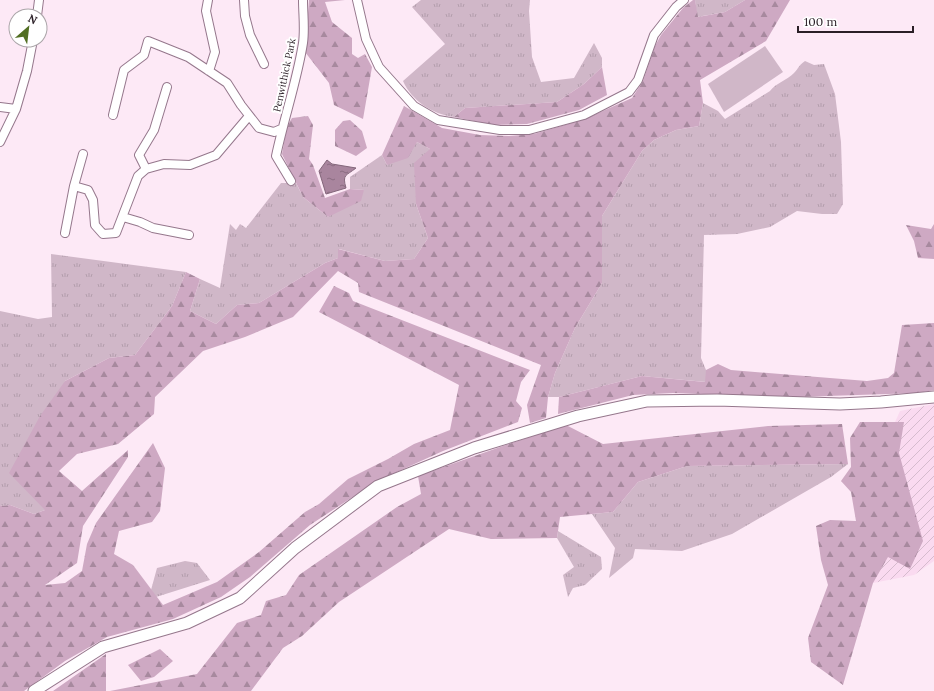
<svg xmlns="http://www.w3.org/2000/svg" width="934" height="691" viewBox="0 0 934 691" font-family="Lora,serif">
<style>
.industrial{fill:url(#industrial-furrows)}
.grass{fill:url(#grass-tufts)}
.forest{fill:url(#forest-firs)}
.pitch{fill:#d0b7c8}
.water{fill:url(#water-ripples);stroke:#83667a}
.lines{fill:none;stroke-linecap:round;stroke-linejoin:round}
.street-casing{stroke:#95778c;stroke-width:10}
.secondary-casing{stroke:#95778c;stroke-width:13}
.street{stroke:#fff;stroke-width:8}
.secondary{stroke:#fff;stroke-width:11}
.labels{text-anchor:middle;stroke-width:4;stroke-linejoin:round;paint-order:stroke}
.street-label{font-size:10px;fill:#2a1e26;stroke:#fff}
</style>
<defs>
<pattern id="industrial-furrows" width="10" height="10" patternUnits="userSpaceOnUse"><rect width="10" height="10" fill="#fadaf0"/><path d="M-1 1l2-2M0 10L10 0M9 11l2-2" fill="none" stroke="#d6bbce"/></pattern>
<pattern id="grass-tufts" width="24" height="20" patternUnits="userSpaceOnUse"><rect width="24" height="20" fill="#d0b7c8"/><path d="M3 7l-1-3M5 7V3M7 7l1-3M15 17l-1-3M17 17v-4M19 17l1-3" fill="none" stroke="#b39dac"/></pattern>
<pattern id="forest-firs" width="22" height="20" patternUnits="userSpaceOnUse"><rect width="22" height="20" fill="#cea9c3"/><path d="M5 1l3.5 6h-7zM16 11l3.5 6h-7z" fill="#a7899e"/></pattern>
<pattern id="water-ripples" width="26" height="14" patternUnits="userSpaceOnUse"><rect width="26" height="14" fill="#a9859e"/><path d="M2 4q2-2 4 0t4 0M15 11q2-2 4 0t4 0" fill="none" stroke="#8a6c81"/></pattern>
</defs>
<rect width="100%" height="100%" fill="#fde9f6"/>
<path class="industrial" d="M934,404V561L914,575L873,583L877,462L900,411Z"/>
<path class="grass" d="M421,0H530L529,11L532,57L541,82L574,78L594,43L602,58V67L584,84L557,102L465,108L454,117C432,114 412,101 403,81L445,44L412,7Z
M695,0H745L725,12L697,17Z
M805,61L814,65L824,64L835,94L841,142L843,204L837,214H822L797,211L770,227L737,234L704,235L701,358L706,370V382L642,376L559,397H548L555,373L575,328L602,283V216L642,151L654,140L676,130L699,126L703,103L718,111L725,119L770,91C776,83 787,80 794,73C799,68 798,66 805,61Z
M417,142L430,149L416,204L428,238L414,259L385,261L339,249L338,258L325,263L259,303L237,305L216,324L190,311L200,279L220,288L230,224L236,230L240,224L246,228L281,183H296L303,197L328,217L364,190L350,189V177L382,155L387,165Z
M51,254L186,272L172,306L135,355L109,358L65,381L45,510L34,514L10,505L0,506V311L38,319L52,317Z
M848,464L831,477L732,534L682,551L635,549L633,558L609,578L615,548L592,514L613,512L638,482L687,466Z
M558,531L601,557L602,569L585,585L573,588L568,597L563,575L574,567L557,538Z
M185,561L197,563L210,580L156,597L151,590L157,568Z"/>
<path class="forest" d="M309,0H345L325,2L332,22L352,38V54L358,58L365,54L372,67L363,119L334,105L329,83L305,52Z
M693,0H695L698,17L725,12L745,0H790L766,41L700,80L703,103L699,126L676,130L654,140L642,151L602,216V283L575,328L555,373L548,397L546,418L530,423L527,405L541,365L359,292L358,283L338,271L293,317L245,337L203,351L155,397L154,414L118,444L77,454L59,471L82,491L128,450V457L83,526L77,563L45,585L65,583L82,571L87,544L96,523L153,443L165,468L160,511L152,522L119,531L114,554L133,565L163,605L217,582L259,552L305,512L319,504L348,479L388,459L414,444L450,430L459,385L319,312L334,286L349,293L353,301L530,370L521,382L516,401L522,408L518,422L443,451L377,481L310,525L250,577L221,597L173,619L107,637L65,661L24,691H0V506L10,505L34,514L45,510L9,473L40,416L65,381L109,358L135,355L172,306L186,272L200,279L190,311L216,324L237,305L259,303L325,263L338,258V249L385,261L414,259L428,238L416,204L414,163L430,149L417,142L408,158L387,165L382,155L404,106L442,128L480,135L509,136L534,134L585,119L632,98L643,81L655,46L661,35L683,8Z
M602,67L607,95L579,110L527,124L494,125L454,117L465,108L557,102L584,84Z
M308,116L313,125L309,159L313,165L325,198L350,189L364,190L361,201L328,217L303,197L282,154L287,126L292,118Z
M350,120L362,131L367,148L356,156L335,146V130L343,121Z
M934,224V259L918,258L914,241L906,225L931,229Z
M934,323V390L918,393L797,397L673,393L633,395L558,414L559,397L642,376L705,382L706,370L718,364L731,370L867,381L888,378L894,373L902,325Z
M860,422H904L899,453L923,541L910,569L888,557L873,583L843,685L811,662L808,638L828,585L821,560L816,526L830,520L856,521L851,492L841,481L851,467L850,438Z
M842,424L848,464L687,466L638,482L613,512L560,517L557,538L491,539L449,529L339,602L302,636L283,648L251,691H110L197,674L237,623L261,615L266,601L286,595L299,575L397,507L421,494L418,476L503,446L566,425L603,444L768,426Z
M160,649L173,661L154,677L141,681L128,665Z
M106,654V691H53Z"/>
<path class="pitch" d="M765,46L783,72L724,112L708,84Z"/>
<path class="water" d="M327,160L332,164L356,168C346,176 342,174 346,188L326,194L319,171Z"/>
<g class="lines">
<defs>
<path id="street" d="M208,0L206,11L215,52L209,71
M244,0L245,16L250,35L264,64
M357,0L366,39L379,67L414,106L438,120L500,130H529L584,115L629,92L638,80L654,35L676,7L684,0
M37,16L39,0
M0,107L16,109
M113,115L124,70L144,55L148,41L188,57L227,83L241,105L259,128L274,132L281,129
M0,142L16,109L27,71L33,40
M83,154L74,186L88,190L93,200L95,225L103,234L116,233L138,176L146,169L164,164L190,165L216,155L249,116
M146,169L139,155L154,130L167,87
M291,181L276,156C284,118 297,81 303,43C305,29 303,14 303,0
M123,217L140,222L153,228L189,235
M65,233L74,186"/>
<path id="secondary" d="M34,691L103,647L187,623L240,598L295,548L378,486L474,448L578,416L647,401L717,400L840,404L881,402L934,397"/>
</defs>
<use href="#street" class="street-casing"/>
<use href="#secondary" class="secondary-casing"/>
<use href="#street" class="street"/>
<use href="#secondary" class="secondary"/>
</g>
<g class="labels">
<g class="street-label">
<text transform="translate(284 75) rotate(-78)" y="4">Penwithick Park</text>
</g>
</g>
<g transform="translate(28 28) rotate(28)"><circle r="19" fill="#ffffff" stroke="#aaa5a8"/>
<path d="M0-3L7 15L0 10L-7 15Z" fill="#526f23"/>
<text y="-6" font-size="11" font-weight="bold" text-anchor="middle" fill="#2a1e26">N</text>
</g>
<path d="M798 26v6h115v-6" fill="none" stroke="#2a1e26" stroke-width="2"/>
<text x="804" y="26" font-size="12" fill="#2a1e26" stroke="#ffffff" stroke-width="3" paint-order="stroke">100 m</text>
</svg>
